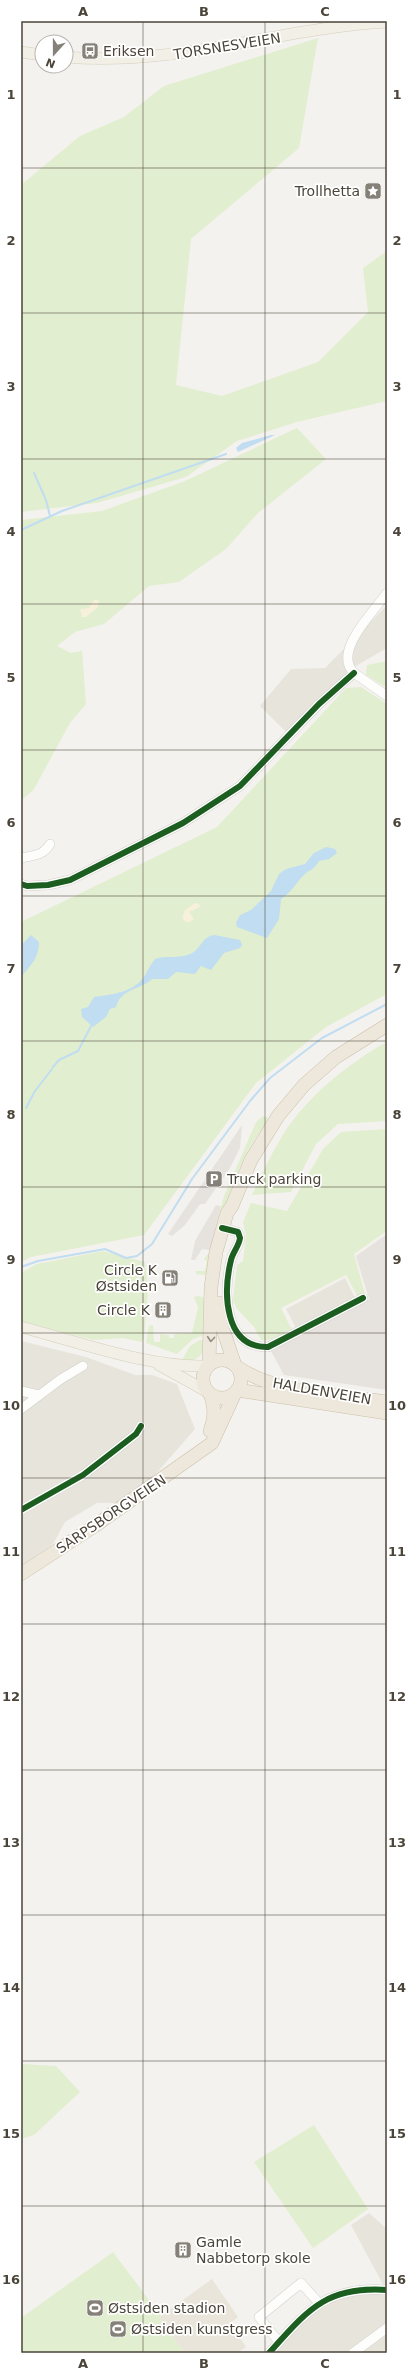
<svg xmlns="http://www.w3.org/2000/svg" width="408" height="2374" viewBox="0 0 408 2374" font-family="'DejaVu Sans',sans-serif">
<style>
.residential{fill:#e7e4dc}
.industrial{fill:#e6e2de}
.education{fill:#eae5da}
.green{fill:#e1eecf}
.sand{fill:#f7f0da}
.parking{fill:#e6e3df}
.water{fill:#c0ddf1}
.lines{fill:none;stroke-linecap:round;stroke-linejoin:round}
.stream{stroke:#c0ddf1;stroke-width:2}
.minor-casing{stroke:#d2d0cb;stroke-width:10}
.major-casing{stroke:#d6cebb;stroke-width:12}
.highway-casing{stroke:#ccbfa9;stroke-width:14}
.minor{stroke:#fdfdfc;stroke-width:9}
.major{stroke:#f2efe6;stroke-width:11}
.highway{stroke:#ede8db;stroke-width:13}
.cycleway-casing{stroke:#fff;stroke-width:8}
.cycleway{stroke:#1b5e20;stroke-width:6}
.oneway{stroke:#948e82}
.grid{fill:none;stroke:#4b4439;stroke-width:1;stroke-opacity:0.55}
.labels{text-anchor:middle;stroke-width:3.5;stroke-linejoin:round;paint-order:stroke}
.street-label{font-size:14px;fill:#4b4439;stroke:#fff}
.poi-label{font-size:14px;fill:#4b4439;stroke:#fff;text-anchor:start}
.neatline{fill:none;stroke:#4b4439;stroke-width:1.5}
.grid-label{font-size:13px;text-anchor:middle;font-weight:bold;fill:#4b4439}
</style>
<rect width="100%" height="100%" fill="#f4f2ee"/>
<path class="residential" d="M387,605V648L354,667L286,732L260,706L291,669L325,668Z
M345,1278L355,1298L296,1328L286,1309Z
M21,1341L86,1357L135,1375H152L177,1384L195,1429L154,1476L117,1503H97L65,1522L53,1544L21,1566Z
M369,2213L387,2229V2353H271L302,2321L336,2299L386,2290L351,2225Z"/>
<path class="industrial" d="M387,1234V1390L284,1375L271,1351L369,1299L356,1256Z"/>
<path class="education" d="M212,2279L238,2317L230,2323L246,2347L237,2353H185L160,2320L161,2316Z"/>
<path class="green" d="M318,38L299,148L191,239L176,385L222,396L318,362L368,312L363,268L387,251V401L297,422L237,441L186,477L97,503L21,512V185L80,136L124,117L164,86Z
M297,428L326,459L258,513L226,549L179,582L149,586L104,624L75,632L57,646L71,653L82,651L86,704L70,723L34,789L21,801V520L102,511L185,481Z
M387,661V688L366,675L367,665Z
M361,687L387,704V994L326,1027L256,1083L144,1235L31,1257L21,1262V922L217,827L346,688Z
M387,1042V1121L338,1124L316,1144L291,1192L252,1195C261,1176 270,1156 281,1138C304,1099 348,1063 387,1042Z
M263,1116L267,1117L268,1121C233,1163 221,1220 209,1272L205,1275L196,1274V1271H205L207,1261L204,1259L210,1251L224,1196L256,1122Z
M387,1129V1231L354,1254L365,1294L358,1297L346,1275L281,1308L292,1330L269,1340H261L254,1327L237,1309L233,1301L237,1265L243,1261L246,1236L243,1222L251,1203L287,1211L323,1149L341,1132Z
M103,1251L145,1262L148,1291L144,1338L142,1342L123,1338L94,1340L21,1322V1273L37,1264Z
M197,1296L203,1297L206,1302L208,1334L193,1339L177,1354L146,1343L149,1326L153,1325L154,1342H160V1334L169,1335V1338H174V1334L192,1333L198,1307L194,1297Z
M200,1340H206C203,1358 198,1360 181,1362L190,1346Z
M21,2064L56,2066L80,2092L34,2135L21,2139Z
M314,2125L368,2209L313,2248L254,2162Z
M113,2252L161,2316L160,2320L185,2353H21V2318Z"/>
<path class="sand" d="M94,600H99L98,607L86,617H82L80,609L89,608Z
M195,903L199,904L200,907L189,912L194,919L190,922H186L182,918L185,910Z"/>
<path class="parking" d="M242,1125L240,1148L230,1168L205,1204H200L185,1225L172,1236L168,1234Z
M216,1205L221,1206L210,1250L202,1249L195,1260H191L195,1241Z"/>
<path class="water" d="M271,435H275L238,452L236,448L242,443Z
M326,847L335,849L337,853L329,859L319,861C314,871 309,869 303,876C295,884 291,893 281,899L279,919L267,938L237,927L236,923L240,915L251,910L271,891L279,874L286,869L305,864L314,853Z
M31,935L39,942C39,958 31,965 21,977V945Z
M214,935L240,940L242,945L240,948L224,953L211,970L201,966L195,974L176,972L168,979H152C141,990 121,988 116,1007L110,1009L106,1017L93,1027L82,1017L81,1009L88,1007L94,997C113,994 134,993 145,975C148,970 151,964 155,959C166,955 179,959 190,954C201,950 201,937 214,935Z"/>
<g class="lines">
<path class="stream" d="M34,473L46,500L50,516
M21,530L62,511L226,454
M387,953V954
M53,1067L59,1060L78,1051L91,1026
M26,1108L35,1091L52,1069
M21,1267L38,1261L105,1249L126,1258L137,1256L152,1244L192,1179L250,1101L270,1078L322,1038L387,1004"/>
<defs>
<path id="minor" d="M387,593C374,611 332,652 354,673L387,696
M21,858C34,855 43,856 50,844
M21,884L27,886L48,885L70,880L183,823L240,786L319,704L354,673
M222,1228L238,1232L240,1238C239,1246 233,1252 231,1260C223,1293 224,1348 268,1347L363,1298
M21,1391L39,1395
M21,1409L61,1379L83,1366
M21,1510L83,1475L136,1434L141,1426
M279,2342L259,2317L301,2283L319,2303
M269,2353C307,2311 325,2286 387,2290
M353,2353L387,2328"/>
<path id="major" d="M21,52L42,55
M66,57C175,67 279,28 387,22
M21,1327C79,1342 149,1368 208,1366
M159,1365L208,1392"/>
<path id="highway" d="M219,1303L220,1321L235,1365
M203 1379a19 19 0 1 1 38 0a19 19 0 1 1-38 0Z
M209,1365L211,1287L216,1252L227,1213L232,1206L251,1160L278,1116L304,1085L336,1057L387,1025
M237,1367C277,1394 340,1395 387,1402
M237,1390L387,1413
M210,1431C215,1417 215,1408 210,1394
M21,1574L96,1525L212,1443L235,1393"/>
</defs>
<use href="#minor" class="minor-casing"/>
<use href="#major" class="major-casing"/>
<use href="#highway" class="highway-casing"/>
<use href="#minor" class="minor"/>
<use href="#major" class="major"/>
<use href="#highway" class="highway"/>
<defs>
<path id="cycleway" d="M21,884L27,886L48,885L70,880L183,823L240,786L319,704L354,673
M222,1228L238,1232L240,1238C239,1246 233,1252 231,1260C223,1293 224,1348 268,1347L363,1298
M21,1510L83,1475L136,1434L141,1426
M269,2353C307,2311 325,2286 387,2290"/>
</defs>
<use href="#cycleway" class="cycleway-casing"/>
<use href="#cycleway" class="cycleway"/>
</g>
<defs><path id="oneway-chevron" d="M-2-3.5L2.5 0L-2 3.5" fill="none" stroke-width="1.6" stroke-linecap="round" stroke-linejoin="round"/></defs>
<use class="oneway" href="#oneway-chevron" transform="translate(211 1339) rotate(95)"/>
<path class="grid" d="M143,21V2353M265,21V2353M21,168H387M21,313H387M21,459H387M21,604H387M21,750H387M21,896H387M21,1041H387M21,1187H387M21,1333H387M21,1478H387M21,1624H387M21,1770H387M21,1915H387M21,2061H387M21,2206H387"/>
<defs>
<symbol id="bus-square" viewBox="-11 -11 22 22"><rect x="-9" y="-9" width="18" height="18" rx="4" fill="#868178" stroke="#fff"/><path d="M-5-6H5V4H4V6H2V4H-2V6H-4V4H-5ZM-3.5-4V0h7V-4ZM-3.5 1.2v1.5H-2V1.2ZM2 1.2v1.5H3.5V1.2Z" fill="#fff"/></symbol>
<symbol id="sight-square" viewBox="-11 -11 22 22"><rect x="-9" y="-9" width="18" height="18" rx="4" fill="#868178" stroke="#fff"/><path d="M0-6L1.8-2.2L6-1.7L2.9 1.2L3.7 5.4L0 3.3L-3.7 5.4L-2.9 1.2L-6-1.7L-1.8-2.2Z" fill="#fff"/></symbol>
<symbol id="parking-square" viewBox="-11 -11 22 22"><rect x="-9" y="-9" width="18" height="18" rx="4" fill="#868178" stroke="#fff"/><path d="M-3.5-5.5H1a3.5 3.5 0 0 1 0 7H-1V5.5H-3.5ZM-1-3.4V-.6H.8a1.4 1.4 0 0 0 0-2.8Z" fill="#fff"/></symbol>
<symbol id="fuel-square" viewBox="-11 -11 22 22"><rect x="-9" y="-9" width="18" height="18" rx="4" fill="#868178" stroke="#fff"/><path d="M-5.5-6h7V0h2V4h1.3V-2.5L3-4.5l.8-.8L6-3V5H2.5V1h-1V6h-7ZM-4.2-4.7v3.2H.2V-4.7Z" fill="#fff"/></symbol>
<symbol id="building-square" viewBox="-11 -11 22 22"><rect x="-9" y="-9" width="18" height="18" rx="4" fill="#868178" stroke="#fff"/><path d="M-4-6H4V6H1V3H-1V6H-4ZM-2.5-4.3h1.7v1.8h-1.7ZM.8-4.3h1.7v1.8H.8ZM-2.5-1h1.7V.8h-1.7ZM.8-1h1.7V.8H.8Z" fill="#fff"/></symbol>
<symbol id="stadium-square" viewBox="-11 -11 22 22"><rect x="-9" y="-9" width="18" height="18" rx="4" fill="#868178" stroke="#fff"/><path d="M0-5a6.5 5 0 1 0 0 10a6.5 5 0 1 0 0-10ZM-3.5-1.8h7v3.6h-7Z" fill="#fff"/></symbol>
</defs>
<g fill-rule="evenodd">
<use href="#bus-square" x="80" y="41" width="20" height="20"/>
<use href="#sight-square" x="363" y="181" width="20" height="20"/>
<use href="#parking-square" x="204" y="1169" width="20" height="20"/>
<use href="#fuel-square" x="160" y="1268" width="20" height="20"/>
<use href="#building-square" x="153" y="1300" width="20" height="20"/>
<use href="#building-square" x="173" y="2240" width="20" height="20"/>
<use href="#stadium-square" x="85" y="2298" width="20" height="20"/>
<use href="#stadium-square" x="108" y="2319" width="20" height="20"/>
</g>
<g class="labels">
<g class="street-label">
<text transform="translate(227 46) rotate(-9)" y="5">TORSNESVEIEN</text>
<text transform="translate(322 1391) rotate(10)" y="5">HALDENVEIEN</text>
<text transform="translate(111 1514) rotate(-34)" y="5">SARPSBORGVEIEN</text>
</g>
<g class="poi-label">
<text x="103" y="56">Eriksen</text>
<text x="360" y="196" text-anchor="end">Trollhetta</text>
<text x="227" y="1184">Truck parking</text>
<text x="157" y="1275" text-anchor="end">Circle K<tspan x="157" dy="16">Østsiden</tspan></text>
<text x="150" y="1315" text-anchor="end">Circle K</text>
<text x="196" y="2247">Gamle<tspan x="196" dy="16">Nabbetorp skole</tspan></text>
<text x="108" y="2313">Østsiden stadion</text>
<text x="131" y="2334">Østsiden kunstgress</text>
</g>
</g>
<rect width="408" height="2374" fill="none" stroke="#ffffff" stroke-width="44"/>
<g transform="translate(54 54) rotate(201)"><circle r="19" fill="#ffffff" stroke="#b7b4b0"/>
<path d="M0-3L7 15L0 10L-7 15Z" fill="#868178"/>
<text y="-6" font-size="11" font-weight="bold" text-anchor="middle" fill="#4b4439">N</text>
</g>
<rect x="22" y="22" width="364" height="2330" class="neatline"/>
<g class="grid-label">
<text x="83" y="16">A</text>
<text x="204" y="16">B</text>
<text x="325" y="16">C</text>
<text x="11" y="99">1</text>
<text x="397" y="99">1</text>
<text x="11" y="245">2</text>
<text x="397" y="245">2</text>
<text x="11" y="391">3</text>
<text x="397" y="391">3</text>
<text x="11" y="536">4</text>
<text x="397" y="536">4</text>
<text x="11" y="682">5</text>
<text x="397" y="682">5</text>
<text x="11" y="827">6</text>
<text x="397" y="827">6</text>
<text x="11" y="973">7</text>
<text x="397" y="973">7</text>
<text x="11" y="1119">8</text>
<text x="397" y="1119">8</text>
<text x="11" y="1264">9</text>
<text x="397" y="1264">9</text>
<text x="11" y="1410">10</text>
<text x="397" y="1410">10</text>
<text x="11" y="1556">11</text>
<text x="397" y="1556">11</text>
<text x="11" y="1701">12</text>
<text x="397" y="1701">12</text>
<text x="11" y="1847">13</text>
<text x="397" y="1847">13</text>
<text x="11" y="1992">14</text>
<text x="397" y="1992">14</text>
<text x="11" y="2138">15</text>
<text x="397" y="2138">15</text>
<text x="11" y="2284">16</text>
<text x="397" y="2284">16</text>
<text x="83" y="2368">A</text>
<text x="204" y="2368">B</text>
<text x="325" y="2368">C</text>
</g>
</svg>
